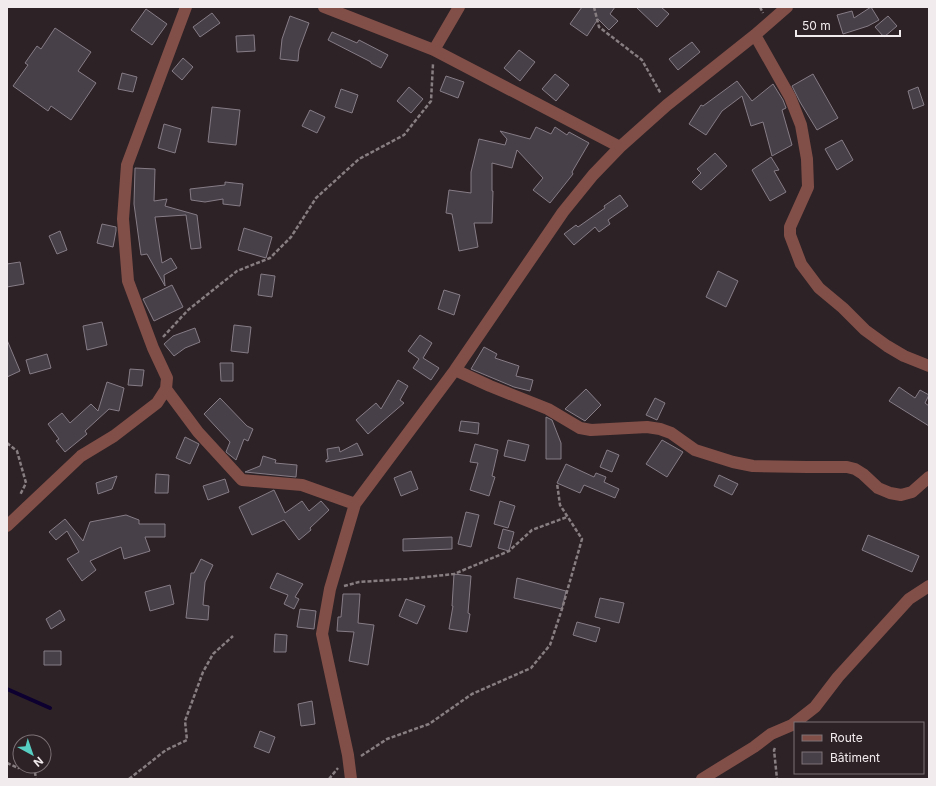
<svg xmlns="http://www.w3.org/2000/svg" width="936" height="786" viewBox="0 0 936 786" font-family="Inter,sans-serif">
<style>
.lines{fill:none;stroke-linecap:round;stroke-linejoin:round}
.stream{stroke:#0d0030;stroke-width:4}
.building{fill:#474049;stroke:#857c86}
.path{stroke:#877e81;stroke-width:2.5;stroke-dasharray:4 2;stroke-linecap:butt}
.minor{stroke:#824f48;stroke-width:12}
</style>
<rect width="100%" height="100%" fill="#2d2226"/>
<g class="lines">
<path class="stream" d="M7,689L50,708"/>
</g>
<path class="building" d="M582,7H615L610,14L618,21L609,30L598,19L587,36L570,24Z
M636,7H661L669,14L657,27Z
M871,7L879,20L868,26L843,34L837,15L852,11L854,18Z
M146,9L167,24L152,45L131,30Z
M212,13L220,23L200,37L193,27Z
M290,16L309,23L299,50L298,61L280,59L282,39Z
M888,16L897,26L884,37L875,27Z
M55,28L91,52L78,71L96,83L71,120L51,106L48,111L13,86L28,65L25,63L37,46L41,49Z
M332,32L357,43L359,40L388,55L381,68L371,63V62L328,40Z
M254,35L255,51L237,52L236,36Z
M692,42L700,52L678,70L669,59Z
M519,50L535,62L520,81L504,68Z
M183,58L193,67L182,80L172,71Z
M122,73L137,77L133,92L118,89Z
M555,74L569,85L556,101L542,89Z
M813,74L838,118L817,130L800,102L792,86Z
M446,76L464,82L458,98L440,91Z
M737,81L752,101L773,84L783,100L786,108L782,110L792,145L772,156L763,122L751,126L742,96L722,111L706,135L689,124L701,105L703,106Z
M409,87L423,99L411,113L397,101Z
M918,87L924,105L913,109L908,91Z
M341,89L358,95L352,113L335,107Z
M212,107L240,110L236,145L208,142Z
M310,110L325,117L317,133L302,126Z
M164,124L181,129L175,153L158,148Z
M536,127L551,134L555,127L567,135L569,132L589,143L572,172L573,174L550,203L533,190L543,178L517,150L512,168L492,163V191H493L492,223H474L478,247L459,251L452,214L446,213L449,190L471,193V172L479,139L505,145L507,139L500,131L530,139Z
M842,140L853,160L837,170L825,149Z
M715,153L727,166L701,190L692,182L701,173L697,169Z
M771,157L779,170L774,171L786,192L770,201L752,170Z
M135,168L155,169L154,201L167,199L165,206L197,215L201,248L191,249L186,215L155,217L162,263L171,258L177,268L164,275L165,286L147,254L141,255L134,204Z
M225,182L243,184L240,206L223,204V199L205,202L191,200L190,189L225,185Z
M620,195L628,206L608,220L610,224L599,232L595,227L574,245L564,234L576,225L578,227L605,208L604,206Z
M102,224L116,227V231L113,247L97,243Z
M244,228L272,237L266,258L238,250Z
M60,231L67,250L57,254L49,236Z
M20,262L24,284L7,287V264Z
M718,271L738,281L726,307L706,297Z
M261,274L275,276L272,297L258,295Z
M172,285L183,307L154,321L143,299Z
M444,290L460,295L454,315L438,309Z
M102,322L107,345L87,350L83,326Z
M234,325L251,327L248,353L231,351Z
M195,328L200,342L185,348L174,356L164,344L173,336Z
M420,335L432,343L423,358L439,368L431,380L413,368L419,359L408,351Z
M7,340L20,371L7,377Z
M484,347L497,354L495,358L519,366L516,376L533,380L530,391L514,387L471,369Z
M47,354L51,368L30,374L26,360Z
M220,363H233V381H221Z
M130,369L144,370L142,386L128,385Z
M398,380L408,386L400,400L404,403L368,434L356,420L376,403L381,409Z
M107,382L124,388L119,411L109,409L85,431L87,434L65,452L56,441L59,439L48,424L62,413L70,423L91,404L98,411Z
M899,387L915,398L920,390L929,395L925,403L929,406V426L889,401Z
M586,389L601,405L585,421L565,409Z
M220,398L247,426L253,429L248,441L244,439L236,460L226,452L230,442L204,414Z
M655,398L665,403L657,420L646,415Z
M546,417L552,420L561,443V459H546Z
M461,421L479,423L478,434L459,431Z
M185,437L199,444L190,464L176,458Z
M508,440L529,445L525,461L504,456Z
M662,440L683,452L667,477L646,464Z
M357,443L363,455L326,462V460L328,459L327,449L339,447L340,452Z
M475,444L498,450L492,476L495,477L489,496L470,490L478,463L470,462Z
M607,450L619,455L612,472L600,467Z
M263,456L276,460L275,463L297,465L296,477L245,472L260,466Z
M566,464L594,477L596,473L606,477L604,482L619,489L615,498L584,485L580,493L557,483Z
M411,471L418,489L401,496L394,478Z
M156,474L169,475L168,493H155Z
M719,475L738,484L732,495L714,486Z
M117,476L112,489L98,494L96,483Z
M225,479L229,492L208,500L203,486Z
M274,490L285,513L302,501L309,511L321,501L329,510L310,528L311,530L299,540L284,520L252,535L239,507Z
M500,501L515,506L508,528L494,524Z
M466,512L479,515L471,547L458,544Z
M126,515L139,520V524H165V537H145L150,551L124,559L121,547L90,561L96,570L82,581L67,559L79,552L67,531L56,540L49,532L65,519L83,541L90,522Z
M503,529L514,532L509,551L498,548Z
M868,535L919,556L912,572L862,550Z
M452,537V549L403,551V539Z
M201,559L213,565L205,582L203,605L209,606L208,620L186,618L191,573H194Z
M277,573L303,584L295,597L299,599L294,609L284,604L288,595L270,588Z
M454,574L471,576L468,613L470,614L467,632L449,629L453,606H452Z
M517,578L566,591L562,609L514,598Z
M170,585L174,604L150,611L145,592Z
M343,594H360L358,623L374,625L368,665L349,661L354,632L337,631L338,617H341Z
M600,598L624,603L619,623L595,617Z
M406,599L425,606L417,624L399,616Z
M300,609L316,611L314,629L297,627Z
M60,610L65,620L51,629L46,619Z
M577,622L600,628L596,642L573,635Z
M275,634L287,635L286,652H274Z
M44,651H61V665H44Z
M312,701L315,724L301,726L298,704Z
M260,731L275,737L269,753L254,747Z"/>
<g class="lines">
<path class="path" d="M594,7L599,27L642,60L661,94
M760,7L763,13
M163,337L188,310L237,271L270,258L291,237L316,198L359,159L404,135L431,101L433,64
M7,443L17,451L26,483L20,495
M344,586L359,582L407,579L454,574L509,551L532,530L567,517
M775,748L774,750L777,779
M361,756L387,739L429,724L472,694L531,668L550,645L562,609L582,539L560,505L557,483
M7,763L18,768L30,766
M34,766L36,779
M129,779L166,750L187,740L185,721L203,672L213,654L233,636
M329,779L338,768"/>
<path class="minor" d="M324,7L434,50L620,147
M755,35L790,97L801,125L807,159L808,187L790,227V235L801,264L819,288L843,308L865,330L887,346L904,356L929,366
M434,50L459,7
M455,370L490,386L548,409L580,428L591,430L647,427L660,429L671,433L695,450L733,462L753,466L807,467H847L855,469L863,474L878,488L890,493L901,495L912,492L929,477
M166,389L198,432L242,480L302,485L355,504
M7,526L81,456L114,436L157,403L166,389L167,378L153,348L128,281L123,219L127,165L186,7
M351,779L348,755L322,634L330,589L355,504L455,370L563,212L593,175L620,147L667,105L755,35L787,7
M702,779L754,747L771,734L792,725L815,707L838,677L909,599L929,586"/>
</g>
<rect width="936" height="786" fill="none" stroke="#f2ebed" stroke-width="16"/>
<rect x="794" y="722" width="130" height="52" fill="#2d2226" stroke="#7c7276"/>
<rect x="802" y="735" width="20" height="6" fill="#824f48" stroke="#7c7276"/>
<text x="830" y="742" font-size="12" fill="#f2ebed">Route</text>
<rect x="802" y="752" width="20" height="12" fill="#474049" stroke="#7c7276"/>
<text x="830" y="762" font-size="12" fill="#f2ebed">Bâtiment</text>
<g transform="translate(32 754) rotate(140)"><circle r="19" fill="#2d2226" stroke="#7c7276"/>
<path d="M0-3L7 15L0 10L-7 15Z" fill="#57cec2"/>
<text y="-6" font-size="11" font-weight="bold" text-anchor="middle" fill="#f2ebed">N</text>
</g>
<path d="M796 30v6h104v-6" fill="none" stroke="#f2ebed" stroke-width="2"/>
<text x="802" y="30" font-size="12" fill="#f2ebed" stroke="#2d2226" stroke-width="3" paint-order="stroke">50 m</text>
</svg>
